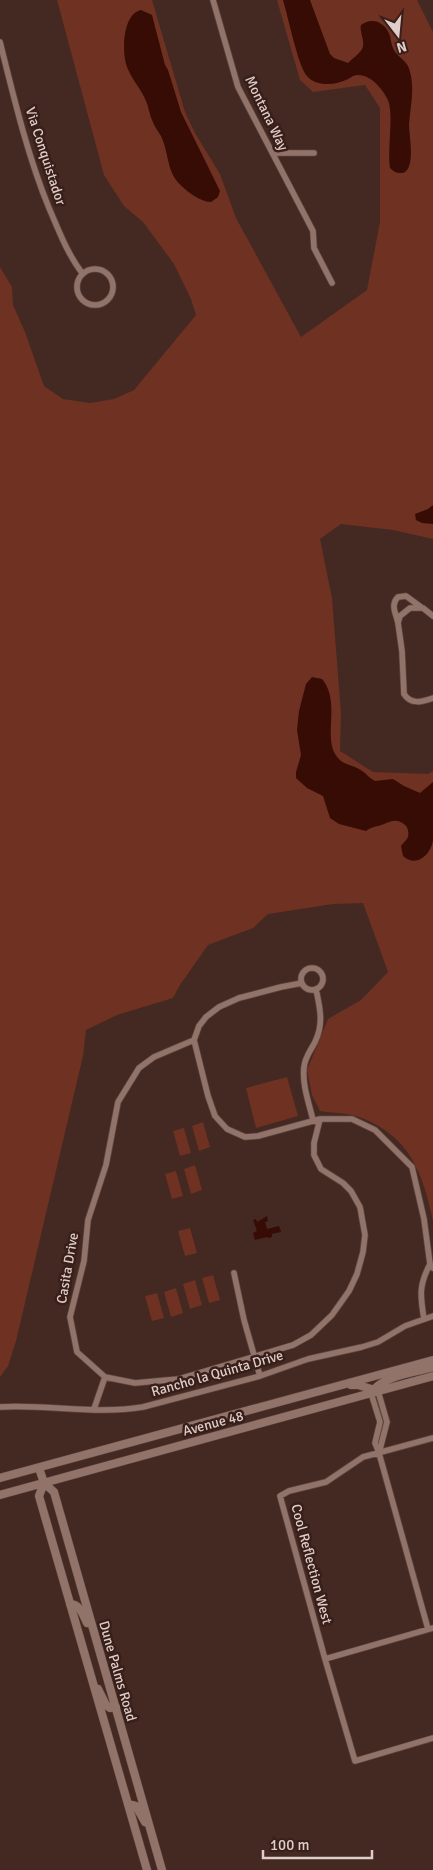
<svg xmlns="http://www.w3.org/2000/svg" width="433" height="1870" viewBox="0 0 433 1870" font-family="Signika,sans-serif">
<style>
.green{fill:#6f3121}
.water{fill:#360c04}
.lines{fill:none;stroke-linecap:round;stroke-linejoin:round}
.street-casing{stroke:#5c4640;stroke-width:7}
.secondary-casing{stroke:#5c4640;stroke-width:9}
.street{stroke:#92736a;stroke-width:5.5}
.secondary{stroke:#92736a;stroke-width:8}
.labels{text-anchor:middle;stroke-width:5;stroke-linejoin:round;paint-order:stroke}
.street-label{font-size:14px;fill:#dfcdc9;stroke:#391f19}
</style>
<rect width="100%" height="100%" fill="#432922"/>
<path class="green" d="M57,0H152L185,112L195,133L220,174L236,218L301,337L367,290L380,222V108L365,85L313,92L300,80L277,0H417L433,32V539L393,530L341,524L320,539L332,598L341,713L340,751L373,772L428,774L433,771V1221C423,1174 410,1137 362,1118C349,1113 333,1113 320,1111L312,1095L307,1070L328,1019L361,1000L388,972L363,903L333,904L268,914L253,928L208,945L180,985L173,998L117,1015L86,1030L83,1056L16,1341L8,1366L0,1377V267L12,287L13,305L25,332L44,386L63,399L90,403L114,399L134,390L196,315L191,299L174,264L143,222L124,206L104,175Z
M287,1077L298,1116L256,1128L246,1088Z
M203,1122L210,1147L199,1151L192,1126Z
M184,1128L191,1153L180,1156L173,1131Z
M195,1165L202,1190L191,1194L184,1169Z
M176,1171L183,1196L172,1199L165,1174Z
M190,1228L197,1253L185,1256L178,1231Z
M213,1275L220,1300L209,1303L202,1278Z
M195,1280L202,1305L190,1309L183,1284Z
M176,1288L183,1313L171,1317L164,1292Z
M157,1293L164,1318L152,1321L145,1296Z"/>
<path class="water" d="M283,0H310L330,54L334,58L348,63C351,60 360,53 362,49C366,41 359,33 361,25C373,16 386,23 390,36C391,40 391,44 393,48C397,58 408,60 410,72C415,90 410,107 409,125C409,135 417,174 400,173C396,173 393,171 390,168C387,149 394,115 388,100C382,88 368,71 353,76C351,77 349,79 346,80C335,85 316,87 307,76C298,66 288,16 283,0Z
M141,10L152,15L165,65L168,70L181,112L220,191L218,197L211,202C200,202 183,189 176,180C167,168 168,150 161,136C158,131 154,126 152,120C149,114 149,107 146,101C141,88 130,78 126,64C122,49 123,14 141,10Z
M433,505V524L422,523L416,520L415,514L428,509Z
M312,677L322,679C342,703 321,739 338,758C344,765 352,765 359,769C365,772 369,778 375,781L393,779L404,786L420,793L433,782C433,799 433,824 433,840C431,855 416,868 403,856L401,846C403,843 407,840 408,837C409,833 408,828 406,826C398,818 392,821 384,824C377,827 372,826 366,831L339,824L330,818L323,796L307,788L296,778V772L301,755L297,730L299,711L306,684Z
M267,1216L268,1221L265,1222L267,1229L279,1226L281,1232L272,1234V1237L268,1238L267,1237L255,1240L253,1233L257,1231L253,1220L256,1219L257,1222Z"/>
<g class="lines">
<defs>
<path id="street" d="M213,0L238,87L313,231L314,248L332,283
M0,42C14,98 27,154 49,208C59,231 67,253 82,273
M273,153H314
M77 287a18 18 0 1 1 36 0a18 18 0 1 1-36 0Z
M433,616L423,608H410L400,616L398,623L402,651L404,694C411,705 422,702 433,698
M398,623C396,613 390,605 398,597L406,596L421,607
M301 979a11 11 0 1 1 22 0a11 11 0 1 1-22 0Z
M302,983L281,987L239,998L219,1007L206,1017L199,1026L194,1040L208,1096L215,1116L227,1129L245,1137L258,1136L320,1119H352L375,1130L412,1167L424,1219L430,1264L433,1268
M194,1040L154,1057L139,1068L118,1102L106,1165L88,1220L84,1261L70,1317L77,1352L105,1377L135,1383L179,1379L293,1345L311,1335L332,1315L349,1291L357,1274L363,1252L365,1235L360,1207L351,1191L343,1183L321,1169L314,1155V1143L320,1119
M313,1120C309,1103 302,1085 304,1067C305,1057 311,1050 315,1042C324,1024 320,1008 316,989
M234,1273L244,1320L260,1376
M424,1319C420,1295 419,1285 430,1264
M378,1391L387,1422L379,1453
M371,1393L380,1422L375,1443L379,1453L428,1629
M0,1407C47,1404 96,1415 143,1407L260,1376L308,1359L362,1347L378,1342L405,1326L433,1316
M94,1409L105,1377
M433,1438L363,1457L326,1482L289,1491L280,1496L325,1659L355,1761L433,1738
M325,1659L433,1628"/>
<path id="secondary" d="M351,1385H358L378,1391
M371,1393C384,1375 413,1373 433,1367
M39,1468L44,1483L54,1492L162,1870
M0,1478L433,1360
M44,1483L39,1496L147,1870
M0,1495L433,1376
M70,1604C80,1604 83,1615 87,1623
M98,1689L106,1705L110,1708L116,1707
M128,1804L136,1806L145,1822"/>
</defs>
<use href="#street" class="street-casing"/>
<use href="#secondary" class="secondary-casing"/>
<use href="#street" class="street"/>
<use href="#secondary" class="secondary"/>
</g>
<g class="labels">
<g class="street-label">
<text transform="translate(267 113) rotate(64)" y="5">Montana Way</text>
<text transform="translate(46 156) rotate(72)" y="5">Via Conquistador</text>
<text transform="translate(67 1268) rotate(-80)" y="5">Casita Drive</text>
<text transform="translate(217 1373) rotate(-16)" y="5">Rancho la Quinta Drive</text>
<text transform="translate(213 1423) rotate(-15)" y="5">Avenue 48</text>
<text transform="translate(312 1564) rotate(75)" y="5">Cool Reflection West</text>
<text transform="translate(118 1671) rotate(74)" y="5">Dune Palms Road</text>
</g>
</g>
<g transform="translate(398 35) rotate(164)" stroke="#391f19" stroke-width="4" paint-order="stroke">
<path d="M0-4L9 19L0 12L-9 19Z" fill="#dfcdc9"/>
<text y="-8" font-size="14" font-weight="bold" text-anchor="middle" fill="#dfcdc9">N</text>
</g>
<path d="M263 1850v8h109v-8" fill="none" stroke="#dfcdc9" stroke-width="2.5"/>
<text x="270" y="1850" font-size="15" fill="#dfcdc9" stroke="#391f19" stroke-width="4" paint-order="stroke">100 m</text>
</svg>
